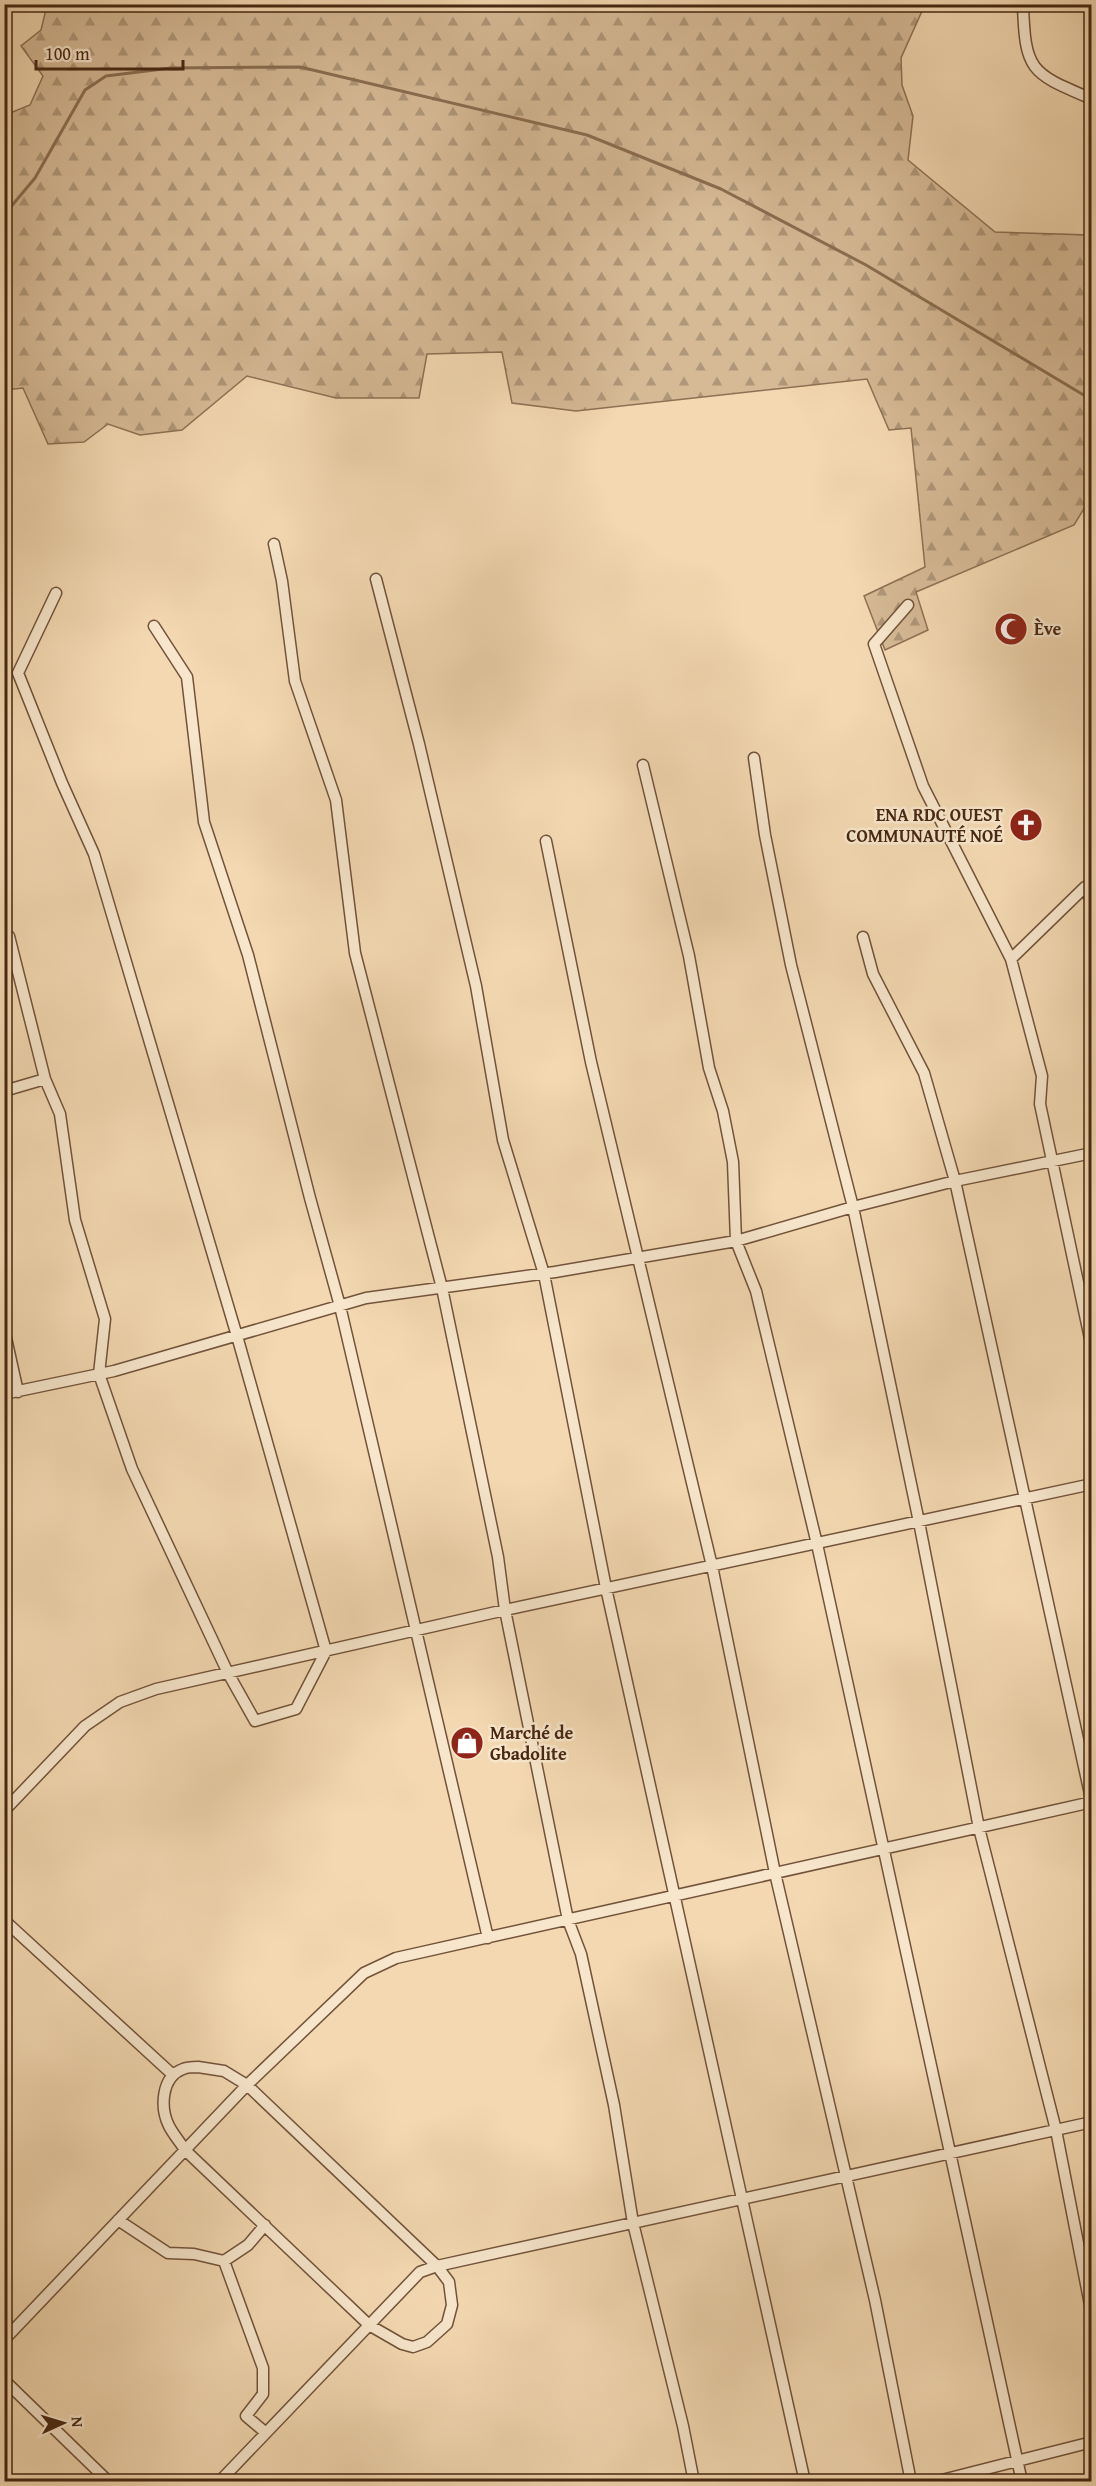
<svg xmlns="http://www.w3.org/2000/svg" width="1096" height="2486" viewBox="0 0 1096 2486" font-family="'Gentium Book Plus',serif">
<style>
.forest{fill:url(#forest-firs);stroke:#8e7054;stroke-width:1.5}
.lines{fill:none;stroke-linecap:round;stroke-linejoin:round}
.stream{stroke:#8b6d51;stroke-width:3}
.minor-casing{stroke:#72533a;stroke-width:13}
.minor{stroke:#f7e6cc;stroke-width:10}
.labels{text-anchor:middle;stroke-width:5;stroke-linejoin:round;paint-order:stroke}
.poi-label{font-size:18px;font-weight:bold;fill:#472712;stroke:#f7e6cc;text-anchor:start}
</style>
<defs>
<pattern id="forest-firs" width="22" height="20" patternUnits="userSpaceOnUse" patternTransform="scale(1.5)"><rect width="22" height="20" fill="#d6ba96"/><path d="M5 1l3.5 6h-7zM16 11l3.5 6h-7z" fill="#af9779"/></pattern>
</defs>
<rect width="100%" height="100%" fill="#f3d8b1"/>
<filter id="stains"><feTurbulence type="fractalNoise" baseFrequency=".00333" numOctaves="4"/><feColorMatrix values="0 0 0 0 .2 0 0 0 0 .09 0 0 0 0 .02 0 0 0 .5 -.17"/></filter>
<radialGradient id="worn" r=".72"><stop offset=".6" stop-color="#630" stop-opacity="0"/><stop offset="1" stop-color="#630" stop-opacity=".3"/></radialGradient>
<path class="forest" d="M47,5H923L922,11L901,58L902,85L913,116L908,160L995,232L1091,235V497L1074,525L916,592L928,630L885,650L864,596L925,567L911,428L889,430L867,379L576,411L512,403L502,352L427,354L419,398H336L247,376L182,430L140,435L108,424L84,442L48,444L23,388L5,390V115L30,105L43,76L21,46L41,30Z"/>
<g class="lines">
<path class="stream" d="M4,215L35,178L85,90L106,76L171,68L300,67L587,135L721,189L866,265L1092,400"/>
<defs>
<path id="minor" d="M1023,4C1025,72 1031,73 1092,99
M274,544L282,581L295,681L336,800L355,953L442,1288L498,1557L505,1610L568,1920L581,1954L614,2105L633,2223L683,2426L694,2482
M376,579L419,744L476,986L503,1140L544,1274L606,1588L805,2482
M908,605L874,644L923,786L1011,959L1042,1076L1040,1104L1092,1348
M154,626L187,677L204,822L248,955L310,1198L340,1306L488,1938
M754,758L765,835L791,965L853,1207L919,1522L979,1828L1056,2130L1092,2315
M643,765L689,956L709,1068L723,1111L733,1162L736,1241L756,1291L817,1544L1022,2482
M546,841L591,1062L712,1566L775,1873L875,2300L911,2482
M9,936L45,1079L60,1114L75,1220L105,1319L99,1374L132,1469L228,1673L255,1721L296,1709L326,1651L237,1336L94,854L62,783L18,673L56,593
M863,937L873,974L924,1073L955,1181L1092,1803
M1011,959L1085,887L1092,902
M4,1091L45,1079
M4,1329L18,1392
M4,1394L114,1371L366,1298L555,1272L736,1241L853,1207L955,1181L1092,1153
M4,1811L85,1726L120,1702L156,1689L505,1610L1092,1484
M4,1920L173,2075
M198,2067L224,2071L247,2085L437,2266L449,2282L452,2305L447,2324L427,2342L413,2347L402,2344L369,2325L185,2150C180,2142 173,2134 169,2126C160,2108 161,2077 183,2069C187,2067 193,2067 198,2067Z
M118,2220L168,2253L194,2254L224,2261
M265,2225L248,2245L224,2261L263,2368V2394L246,2416L266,2433
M4,2340L247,2085L364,1973L396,1958L1092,1802
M4,2380L109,2482
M219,2482L420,2272L437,2266L1092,2122
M934,2482L1092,2442"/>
</defs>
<use href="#minor" class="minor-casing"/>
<use href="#minor" class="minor"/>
</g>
<defs>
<symbol id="mosque-disc" viewBox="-11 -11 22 22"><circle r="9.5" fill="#8f2418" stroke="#f7e6cc"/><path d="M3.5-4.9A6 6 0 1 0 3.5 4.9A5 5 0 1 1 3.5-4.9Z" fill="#fff"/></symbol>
<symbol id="church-disc" viewBox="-11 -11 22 22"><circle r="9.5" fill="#8f2418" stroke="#f7e6cc"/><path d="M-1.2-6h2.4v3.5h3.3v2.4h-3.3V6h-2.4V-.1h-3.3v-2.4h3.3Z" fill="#fff"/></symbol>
<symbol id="shop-disc" viewBox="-11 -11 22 22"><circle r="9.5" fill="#8f2418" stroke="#f7e6cc"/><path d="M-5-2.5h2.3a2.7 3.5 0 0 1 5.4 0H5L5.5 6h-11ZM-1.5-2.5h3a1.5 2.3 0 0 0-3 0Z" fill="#fff"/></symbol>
</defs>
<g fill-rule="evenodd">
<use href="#mosque-disc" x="992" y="610" width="38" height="38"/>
<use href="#church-disc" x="1007" y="806" width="38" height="38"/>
<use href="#shop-disc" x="448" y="1724" width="38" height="38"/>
</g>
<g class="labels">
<g class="poi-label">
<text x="1034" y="635">Ève</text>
<text x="1003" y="821" text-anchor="end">ENA RDC OUEST<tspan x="1003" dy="21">COMMUNAUTÉ NOÉ</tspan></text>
<text x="490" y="1739">Marché de<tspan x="490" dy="21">Gbadolite</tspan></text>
</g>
</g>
<rect width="1096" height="2486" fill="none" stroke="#f3d8b1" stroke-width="24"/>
<rect x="6" y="6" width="1084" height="2474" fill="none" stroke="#472712" stroke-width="3"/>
<rect x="12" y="12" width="1072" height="2462" fill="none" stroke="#472712" stroke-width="1.5"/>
<g transform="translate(63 2423) rotate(86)" stroke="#f7e6cc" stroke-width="4.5" paint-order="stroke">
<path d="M0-4.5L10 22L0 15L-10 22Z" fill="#472712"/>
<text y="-9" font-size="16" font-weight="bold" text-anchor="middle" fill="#472712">N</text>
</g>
<path d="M36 60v9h147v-9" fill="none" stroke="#472712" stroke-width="3"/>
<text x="45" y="60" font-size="18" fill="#472712" stroke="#f7e6cc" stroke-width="4.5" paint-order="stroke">100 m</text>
<rect width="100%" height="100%" filter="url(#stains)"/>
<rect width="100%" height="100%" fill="url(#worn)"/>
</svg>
